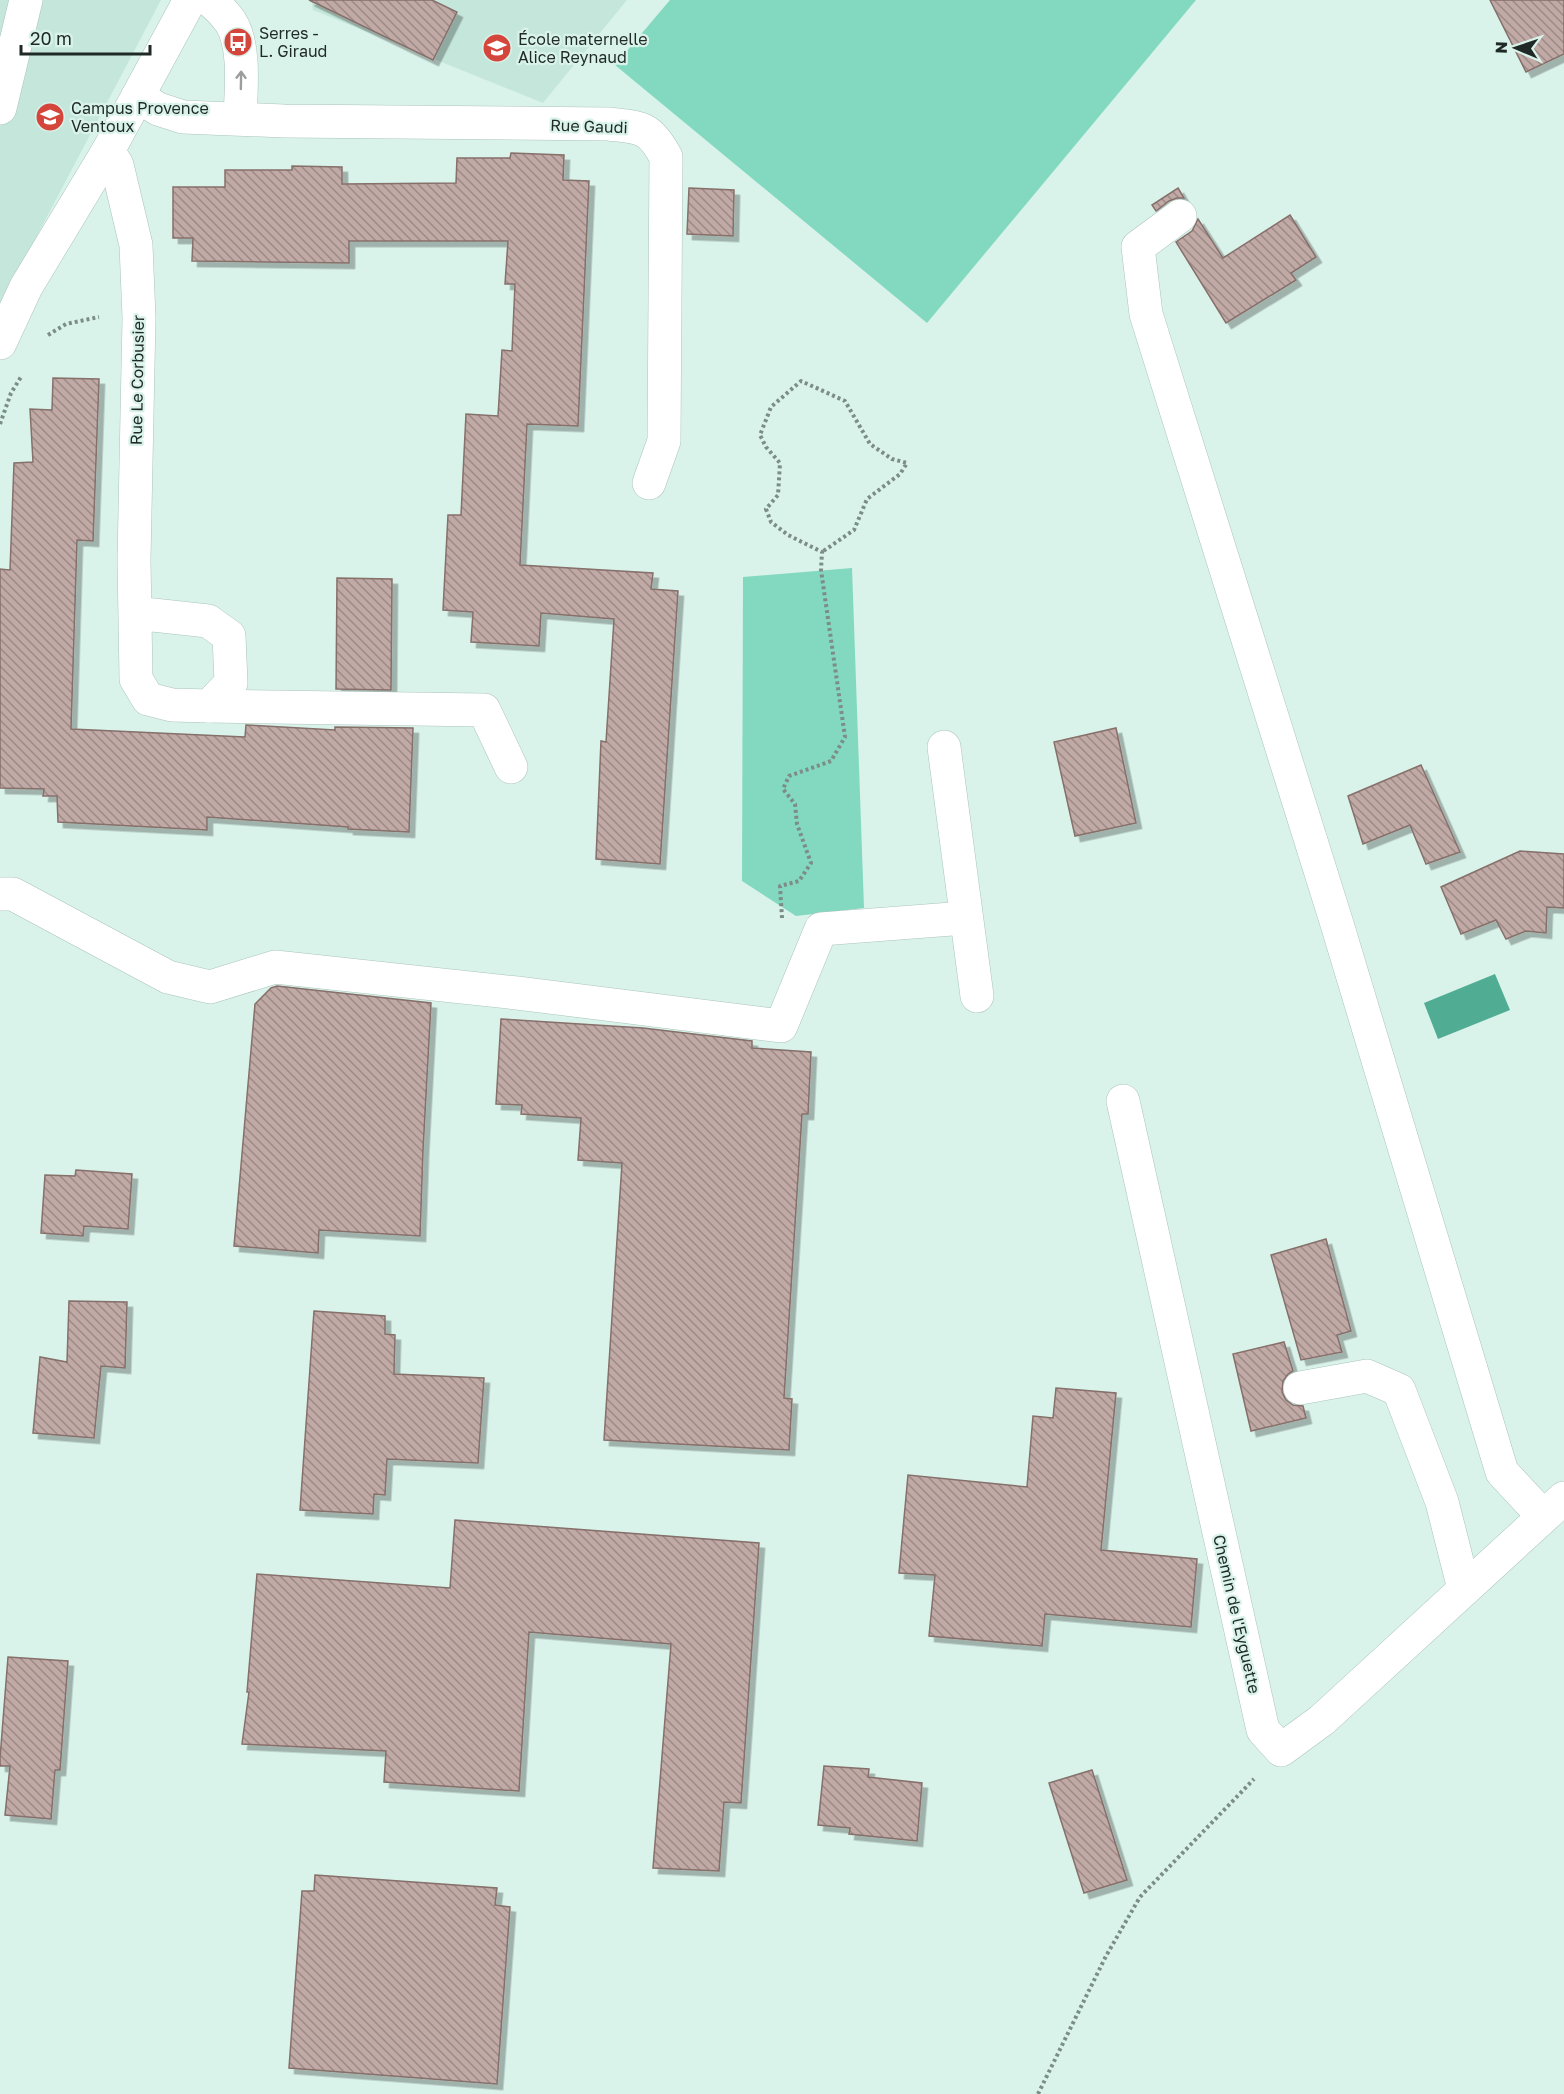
<svg xmlns="http://www.w3.org/2000/svg" width="1564" height="2094" font-family="'Golos Text',sans-serif">
  <style>
    .built { fill: #c5e7db }
    .park { fill: #83d8c0 }
    .water { fill: #51ac94 }
    .building { fill: url(#building-back-hatch); stroke: #866f6b; stroke-width: 1.5; filter: url(#shadow) }
    .lines { fill: none; stroke-linecap: round; stroke-linejoin: round }
    .minor-casing { stroke: #abc4bc; stroke-width: 34 }
    .path { stroke: #7c8d87; stroke-width: 4; stroke-dasharray: 3 3; stroke-linecap: butt }
    .minor { stroke: #fff; stroke-width: 33 }
    .oneway { stroke: #9a9f9d }
    .labels { text-anchor: middle; stroke-width: 4.5; stroke-linejoin: round; paint-order: stroke }
    .poi-label { font-size: 16px; fill: #1f2926; stroke: #d9f3ea; text-anchor: start }
    .street-label { font-size: 16px; fill: #1f2926; stroke: #d9f3ea }
  </style>
  <defs>
    <pattern id="building-back-hatch" width="6" height="6" patternUnits="userSpaceOnUse" patternTransform="scale(1.5)"><rect width="6" height="6" fill="#c1a9a5"/><path d="M-1 5l2 2M0 0l6 6M5-1l2 2" fill="none" stroke="#9c8a86"/></pattern>
    <filter id="shadow"><feDropShadow dx="5.5" dy="5.5" stdDeviation="0" flood-color="#0004"/></filter>
  </defs>
  <rect width="100%" height="100%" fill="#d9f3ea"/>
  <g class="built">
    <path d="M0,0H161L0,306Z"/>
    <path d="M311,0H627L543,103L313,10Z"/>
  </g>
  <g class="park">
    <path d="M670,0H1196L927,323L615,65Z"/>
    <path d="M852,568L864,908L796,916L742,881L743,577Z"/>
  </g>
  <path class="water" d="M1495,974L1510,1010L1438,1039L1424,1003Z"/>
  <g class="building">
    <path d="M309,0H432L457,12L433,60Z"/>
    <path d="M1490,0H1564V54L1526,72Z"/>
    <path d="M511,153L564,155L563,180L589,181L578,426L527,424L520,565L653,573L651,589L678,591L660,864L596,859L601,741L606,742L614,619L541,613L539,646L471,642L473,612L443,610L448,515H461L466,414L498,416L502,350L512,351L515,284H505L508,241H349V263L192,261L193,238H173V187H225V170H292V166L342,167V184L456,183L457,158H510Z"/>
    <path d="M689,188L734,190L733,236L687,234Z"/>
    <path d="M1178,188L1184,198H1177L1169,201L1156,211L1152,205Z"/>
    <path d="M1290,215L1316,257L1291,273L1296,280L1226,323L1176,242L1192,231L1198,219L1223,258Z"/>
    <path d="M53,378L99,379L93,541L77,540L71,729L245,737L246,725L335,730V727L413,728L409,832L348,829V827L207,817V830L58,822L57,796H43L44,789L0,788V569L10,570L14,463L33,462L30,409L52,410Z"/>
    <path d="M337,578L392,579L391,690L336,689Z"/>
    <path d="M1116,728L1136,823L1075,836L1054,742Z"/>
    <path d="M1421,765L1460,852L1426,864L1410,825L1363,844L1348,796Z"/>
    <path d="M1520,851L1564,854V908L1547,907L1546,933L1526,931L1506,939L1496,920L1461,934L1441,887Z"/>
    <path d="M277,986L431,1003L423,1150L420,1236L319,1230L318,1253L234,1246L255,1004L271,988Z"/>
    <path d="M501,1019L643,1028L752,1041V1048L811,1052L808,1114H802L784,1398L792,1399L789,1450L604,1440L622,1163L578,1160L581,1118L521,1114L522,1105L496,1104Z"/>
    <path d="M76,1170L132,1174L128,1229L84,1226L83,1236L41,1233L45,1175L75,1176Z"/>
    <path d="M1326,1239L1351,1331L1337,1335L1342,1352L1301,1360L1271,1255Z"/>
    <path d="M69,1301L127,1302L125,1368L101,1366L94,1438L33,1433L40,1357L67,1362Z"/>
    <path d="M314,1311L385,1316V1334L395,1335L394,1374L484,1378L478,1463L387,1459L385,1495L374,1494L373,1514L300,1510Z"/>
    <path d="M1284,1342L1293,1371L1288,1374L1283,1381L1282,1392L1286,1400L1293,1405L1303,1406L1306,1418L1251,1431L1233,1354Z"/>
    <path d="M1056,1388L1116,1393L1101,1550L1197,1559L1191,1627L1045,1614L1042,1646L929,1636L935,1575L899,1573L908,1475L1027,1487L1033,1416L1053,1418Z"/>
    <path d="M455,1520L759,1543L741,1803L724,1802L719,1871L653,1868L671,1644L529,1632L519,1791L384,1782L386,1751L242,1744L249,1692H247L257,1574L450,1588Z"/>
    <path d="M8,1657L68,1661L60,1770H55L51,1819L5,1815L10,1766H0V1758Z"/>
    <path d="M824,1766L869,1769L868,1777L922,1783L917,1841L849,1834L850,1828L818,1825Z"/>
    <path d="M1092,1770L1127,1880L1084,1893L1049,1783Z"/>
    <path d="M315,1875L497,1888L495,1905L510,1907L497,2084L289,2068L302,1891H314Z"/>
  </g>
  <g class="lines">
    <g class="minor-casing">
      <g id="minor">
        <path d="M210,0C217,6 224,13 230,21C246,45 241,90 240,118"/>
        <path d="M138,96L158,109L183,117L284,121L609,124C642,128 649,126 666,157L664,441L649,483"/>
        <path d="M0,108L26,0"/>
        <path d="M108,151L117,165L136,245L139,318L134,560L136,679L148,699L172,705L209,706L231,683L229,636L208,621L135,613"/>
        <path d="M1180,216L1138,247L1146,314L1337,924L1502,1472L1543,1516"/>
        <path d="M0,343L26,287L108,151L190,0"/>
        <path d="M209,706L484,710L511,767"/>
        <path d="M944,747L977,996"/>
        <path d="M0,894H13L168,977L210,987L275,967L517,993L781,1026L821,929L965,918"/>
        <path d="M1123,1101L1263,1730L1281,1750L1322,1720L1564,1498"/>
        <path d="M1300,1388L1367,1376L1399,1390L1442,1502L1464,1589"/>
      </g>
    </g>
    <g class="path">
      <path d="M48,335L66,324L99,317"/>
      <path d="M0,424L11,393L21,377"/>
      <path d="M782,918L780,886L799,881L811,863L797,824L795,804L783,789L789,776L831,761L845,737L821,570L822,552L788,535L771,522L766,509L778,495L780,463L766,447L760,435L771,407L801,381L845,401L870,444L892,459L907,463L900,474L867,499L854,530L822,552"/>
      <path d="M1038,2094L1106,1956L1140,1897L1254,1779"/>
    </g>
    <use href="#minor" class="minor"/>
  </g>
  <defs><path id="oneway-shaft" d="M-6 0H5M1.5-3L5.5 0L1.5 3" fill="none" stroke-width="1.6" stroke-linecap="round" stroke-linejoin="round" transform="scale(1.5)"/></defs>
  <use class="oneway" href="#oneway-shaft" transform="translate(241 80) rotate(-89)"/>
  <defs>
    <g id="bus-disc" transform="scale(1.5)"><circle r="9.5" fill="#d4463b" stroke="#d9f3ea"/><path d="M-5-6H5V4H4V6H2V4H-2V6H-4V4H-5ZM-3.5-4V0h7V-4ZM-3.5 1.2v1.5H-2V1.2ZM2 1.2v1.5H3.5V1.2Z" fill="#fff"/></g>
    <g id="school-disc" transform="scale(1.5)"><circle r="9.5" fill="#d4463b" stroke="#d9f3ea"/><path d="M0-5L7-2L0 1L-7-2ZM-4 1L0 2.5L4 1V4Q0 6-4 4Z" fill="#fff"/></g>
  </defs>
  <g fill-rule="evenodd">
    <use href="#bus-disc" x="238" y="42"/>
    <use href="#school-disc" x="497" y="48"/>
    <use href="#school-disc" x="50" y="117"/>
  </g>
  <g class="labels">
    <g class="poi-label">
      <text x="259" y="39">Serres -<tspan x="259" dy="18">L. Giraud</tspan></text>
      <text x="518" y="45">École maternelle<tspan x="518" dy="18">Alice Reynaud</tspan></text>
      <text x="71" y="114">Campus Provence<tspan x="71" dy="18">Ventoux</tspan></text>
    </g>
    <g class="street-label">
      <text transform="translate(589 126) rotate(2)" y="6">Rue Gaudi</text>
      <text transform="translate(137 380) rotate(-89)" y="6">Rue Le Corbusier</text>
      <text transform="translate(1237 1614) rotate(77)" y="6">Chemin de l'Eyguette</text>
    </g>
  </g>
  <g transform="translate(1516 48) rotate(272)" stroke="#d9f3ea" stroke-width="4.5" paint-order="stroke">
  <path d="M0-4.5L10 22L0 15L-10 22Z" fill="#1f2926"/>
  <text y="-9" font-size="16" font-weight="bold" text-anchor="middle" fill="#1f2926">N</text>
  </g>
  <path d="M21 45v9h129v-9" fill="none" stroke="#1f2926" stroke-width="3"/>
  <text x="30" y="45" font-size="18" fill="#1f2926" stroke="#d9f3ea" stroke-width="4.5" paint-order="stroke">20 m</text>
</svg>
